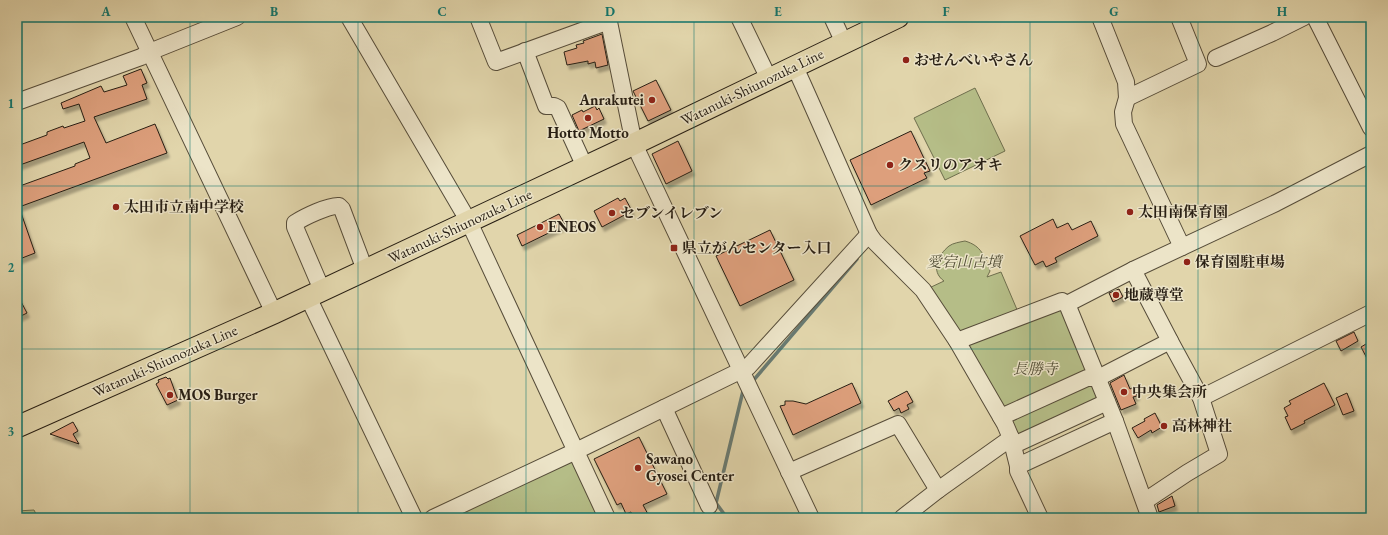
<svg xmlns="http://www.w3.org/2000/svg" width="1388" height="535" font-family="'EB Garamond','Noto Serif JP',serif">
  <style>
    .green { fill: #b5bd87; stroke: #6e6e4d }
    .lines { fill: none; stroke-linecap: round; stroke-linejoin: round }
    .stream { stroke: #697a71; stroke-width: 3.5 }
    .building { fill: #dd9f7c; stroke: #271e13; filter: url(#shadow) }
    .minor-casing { stroke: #564c39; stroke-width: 18 }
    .major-casing { stroke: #271e13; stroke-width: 23 }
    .minor { stroke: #ece4c8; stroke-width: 16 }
    .major { stroke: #e1d5ab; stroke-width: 21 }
    .grid { fill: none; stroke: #0f766e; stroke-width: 1; stroke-opacity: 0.55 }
    .poi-dot { fill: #8f2418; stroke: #ece4c8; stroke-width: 1.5 }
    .labels { text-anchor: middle; stroke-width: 3; stroke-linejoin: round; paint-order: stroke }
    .poi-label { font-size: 15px; font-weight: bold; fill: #271e13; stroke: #ece4c8; text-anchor: start }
    .street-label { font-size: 15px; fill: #271e13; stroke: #ece4c8 }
    .park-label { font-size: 15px; font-style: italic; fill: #524e36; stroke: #ece4c8 }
    .neatline { fill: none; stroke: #0f766e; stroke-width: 1.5 }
    .grid-label { font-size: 13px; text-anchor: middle; font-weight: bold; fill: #0f766e }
  </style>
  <defs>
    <filter id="shadow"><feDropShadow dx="2.5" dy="4.5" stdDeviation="1" flood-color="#0004"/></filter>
  </defs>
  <rect width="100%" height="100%" fill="#e1d5ab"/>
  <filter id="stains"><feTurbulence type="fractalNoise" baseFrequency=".005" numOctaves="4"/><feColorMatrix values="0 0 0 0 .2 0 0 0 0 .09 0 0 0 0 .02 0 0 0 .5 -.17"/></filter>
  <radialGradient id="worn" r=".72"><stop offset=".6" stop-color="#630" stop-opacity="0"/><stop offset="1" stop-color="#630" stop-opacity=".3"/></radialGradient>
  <g class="green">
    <path d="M975,88L1005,151L945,180L914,118Z"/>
    <path d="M965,241C982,246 984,256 990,271L987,277L1001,272L1021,319L1057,305L1066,309L1103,401L1015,439L927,289L944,281C930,271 938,255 949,246C953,243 960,242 965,241Z"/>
    <path d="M571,455L601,518H441Z"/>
    <path d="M34,510L38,518H17V511Z"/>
  </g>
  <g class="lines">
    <g class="stream">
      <path d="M752,382L857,259"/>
      <path d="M727,518L716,503L743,391L745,389"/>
    </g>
  </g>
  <g class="building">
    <path d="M602,34L608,65L596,68L595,62L588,64V61L567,65L564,52L577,48L576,45L584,43L583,41Z"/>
    <path d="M141,69L147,83L142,85L147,99L94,117L106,143L155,124L167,153L19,207L35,253L17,260V187L75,166V164L90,158L84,142L17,166V146L47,135V132L63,126L64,128L85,121L79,104L63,109L61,103L101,86L104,92L127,85L123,76Z"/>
    <path d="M656,80L671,110L648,121L633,91Z"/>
    <path d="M595,106L597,110L599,108L604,119L579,131L572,115L582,110L583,112Z"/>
    <path d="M911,131L930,171L924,173L927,178L871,205L850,160Z"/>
    <path d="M678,141L692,171L666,184L652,154Z"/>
    <path d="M618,198L620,201L625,198L632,211L602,227L594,211Z"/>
    <path d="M559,214L565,225L522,246L517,235Z"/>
    <path d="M1053,219L1057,228L1068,223L1072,230L1091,221L1098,236L1055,258L1057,262L1046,267L1043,261L1035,265L1020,236Z"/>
    <path d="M770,230L794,280L740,306L716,256Z"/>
    <path d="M1119,289L1123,297L1113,302L1109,293Z"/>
    <path d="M17,294L27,313L17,318Z"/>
    <path d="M1354,332L1358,341L1341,351L1336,341Z"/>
    <path d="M1371,341V366L1361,347Z"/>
    <path d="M1124,375L1130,389L1134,387L1137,396L1133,397L1136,404L1121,410L1110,383Z"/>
    <path d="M166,377L168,379L170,378L178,400L167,405L156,384L159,382L158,380Z"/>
    <path d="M852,383L861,403L793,435L780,406L785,405V401H793L806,404Z"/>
    <path d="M1324,383L1335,405L1304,421L1305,423L1291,430L1285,417L1288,416L1284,408L1291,404L1289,401Z"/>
    <path d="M907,391L913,402L907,405L909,409L901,413L899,408L894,411L888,401Z"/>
    <path d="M1347,393L1354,411L1343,415L1336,398Z"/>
    <path d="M1155,413L1162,427L1152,433L1151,430L1138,438L1132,428L1145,421L1144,419Z"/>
    <path d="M73,422L78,431L73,434L79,444L50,434Z"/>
    <path d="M639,437L667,494L643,505L650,518H634L631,512L626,514L621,503L617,505L594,459Z"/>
    <path d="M1172,496L1175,506L1159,512L1157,505Z"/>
  </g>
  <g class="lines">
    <g class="minor-casing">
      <g id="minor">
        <path d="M133,17L274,313"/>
        <path d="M349,17L469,222L607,518"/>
        <path d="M478,17L496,62L609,21"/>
        <path d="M608,17L634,144L811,518"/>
        <path d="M739,17L769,79"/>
        <path d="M832,17L844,43"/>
        <path d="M1100,17L1126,82L1127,98L1123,112L1124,124L1182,247"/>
        <path d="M1315,17L1371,128"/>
        <path d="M525,51L546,106H554L558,108L585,167"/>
        <path d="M1216,58L1272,33L1304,17"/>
        <path d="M795,67C820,122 844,178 869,234L874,241L923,290L957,341L1005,424L1011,438L1018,466L1115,421"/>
        <path d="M1127,98L1198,64L1179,17"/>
        <path d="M17,102L141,57L157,49L237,17"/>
        <path d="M1133,270L1170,341"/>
        <path d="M322,290L295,227V223C304,217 329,205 339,206L342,209L365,270"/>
        <path d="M308,297L414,518"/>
        <path d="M1067,304L1133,270L1276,203L1371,154"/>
        <path d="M957,341L1062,301L1067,304L1115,421L1150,518"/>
        <path d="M664,408L709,506"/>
        <path d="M1001,417L1087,378H1098L1170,341L1201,398L1371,313"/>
        <path d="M1013,446L1016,444L1107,402"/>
        <path d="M1018,466V471L1040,518"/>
        <path d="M789,472L898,424L938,490"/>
        <path d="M1145,501L1187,473L1219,454L1201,398"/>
        <path d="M433,518L576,451L748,367L869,234"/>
        <path d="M902,518L938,490L1011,438"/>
      </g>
    </g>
    <g class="major-casing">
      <path id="major" d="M17,427L274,313L634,144L898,17"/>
    </g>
    <use href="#minor" class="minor"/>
    <use href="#major" class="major"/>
  </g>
  <path class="grid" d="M190,17V518M358,17V518M526,17V518M694,17V518M862,17V518M1030,17V518M1198,17V518M17,186H1371M17,349H1371"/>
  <g class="poi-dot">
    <circle cx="906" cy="60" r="4"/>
    <circle cx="652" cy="100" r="4"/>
    <circle cx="588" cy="118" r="4"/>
    <circle cx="890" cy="165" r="4"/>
    <circle cx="116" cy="207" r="4"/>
    <circle cx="1130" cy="212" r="4"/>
    <circle cx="612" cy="213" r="4"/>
    <circle cx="540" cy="227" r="4"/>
    <rect x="670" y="244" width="8" height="8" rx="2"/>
    <circle cx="1187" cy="262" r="4"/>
    <circle cx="1116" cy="295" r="4"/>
    <circle cx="1124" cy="392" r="4"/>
    <circle cx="170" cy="395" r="4"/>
    <circle cx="1164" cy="426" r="4"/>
    <circle cx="638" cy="468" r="4"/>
  </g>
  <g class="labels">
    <g class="poi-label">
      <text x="914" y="65">おせんべいやさん</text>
      <text x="644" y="105" text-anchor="end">Anrakutei</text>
      <text x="588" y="138" text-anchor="middle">Hotto Motto</text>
      <text x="898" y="170">クスリのアオキ</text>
      <text x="124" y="212">太田市立南中学校</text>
      <text x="1138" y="217">太田南保育園</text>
      <text x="620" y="218">セブンイレブン</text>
      <text x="548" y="232">ENEOS</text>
      <text x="682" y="253">県立がんセンター入口</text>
      <text x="1195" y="267">保育園駐車場</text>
      <text x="1124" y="300">地蔵尊堂</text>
      <text x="1132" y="397">中央集会所</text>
      <text x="178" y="400">MOS Burger</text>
      <text x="1172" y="431">高林神社</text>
      <text x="646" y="464">Sawano<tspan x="646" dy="17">Gyosei Center</tspan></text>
    </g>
    <g class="street-label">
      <text transform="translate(752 87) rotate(-26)" y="5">Watanuki-Shiunozuka Line</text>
      <text transform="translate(460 226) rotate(-25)" y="5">Watanuki-Shiunozuka Line</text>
      <text transform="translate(165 361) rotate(-24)" y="5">Watanuki-Shiunozuka Line</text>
    </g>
    <g class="park-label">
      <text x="964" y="267">愛宕山古墳</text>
      <text x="1035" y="374">長勝寺</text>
    </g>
  </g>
  <rect width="1388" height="535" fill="none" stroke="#e1d5ab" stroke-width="44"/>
  <rect x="22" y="22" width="1344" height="491" class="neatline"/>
  <g class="grid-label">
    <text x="106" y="16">A</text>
    <text x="274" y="16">B</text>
    <text x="442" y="16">C</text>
    <text x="610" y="16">D</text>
    <text x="778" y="16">E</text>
    <text x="946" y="16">F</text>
    <text x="1114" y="16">G</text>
    <text x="1282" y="16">H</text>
    <text x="11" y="108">1</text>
    <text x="11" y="272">2</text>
    <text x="11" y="436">3</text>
  </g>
  <rect width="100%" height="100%" filter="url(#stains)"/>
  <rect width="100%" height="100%" fill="url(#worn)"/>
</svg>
